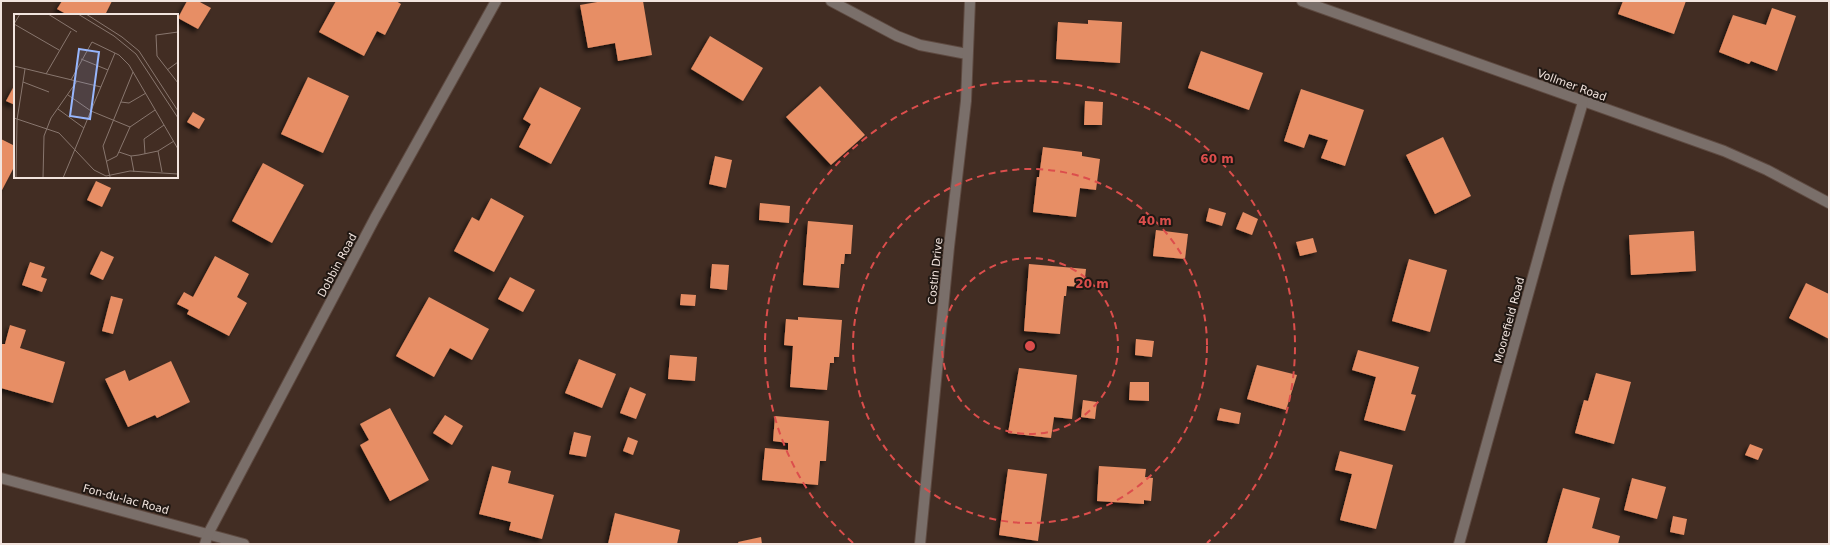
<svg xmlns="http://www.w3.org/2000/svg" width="1830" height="545" font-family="'DejaVu Sans',sans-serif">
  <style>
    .building { fill: #e78e65; filter: url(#shadow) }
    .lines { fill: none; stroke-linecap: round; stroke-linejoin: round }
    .minor-casing { stroke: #5e4a41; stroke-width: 12 }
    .minor { stroke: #7a6f6a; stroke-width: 10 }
    .ring { fill: none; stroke: #dc4e4c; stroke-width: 2; stroke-dasharray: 7 5 }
    .labels { text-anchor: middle; stroke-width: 4; stroke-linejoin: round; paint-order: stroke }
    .street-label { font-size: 11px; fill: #f2e4de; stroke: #211813 }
    .inset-road { fill: none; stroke: #88766e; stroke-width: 1 }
    .view { fill: #97b6fd; fill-opacity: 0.15; stroke: #97b6fd; stroke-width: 2 }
    .inset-edge { fill: none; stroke: #f2e4de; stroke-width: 2 }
    .centre { fill: #dc4e4c; stroke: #211813; stroke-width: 2 }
    .ring-label { font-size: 12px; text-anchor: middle; font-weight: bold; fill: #dc4e4c; stroke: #211813; stroke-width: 4; stroke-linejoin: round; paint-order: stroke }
  </style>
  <defs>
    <filter id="shadow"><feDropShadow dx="-3.5" dy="3.5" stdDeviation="2" flood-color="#0009"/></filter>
  </defs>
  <rect width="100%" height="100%" fill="#422d23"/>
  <g class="building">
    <path d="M62,1H112L105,15H68L57,9Z"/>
    <path d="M187,1H198L211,8L198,29L178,18Z"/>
    <path d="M336,1H396L401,4L385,35L377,31L364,56L319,32Z"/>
    <path d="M603,1H643L652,55L618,61L615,43L588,48L580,5Z"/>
    <path d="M1623,1H1686L1674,34L1618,14Z"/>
    <path d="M1772,8L1796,16L1777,71L1751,61L1749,64L1719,52L1733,15L1766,25Z"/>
    <path d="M1088,20L1122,22L1120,63L1056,59L1058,22L1088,24Z"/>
    <path d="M710,36L763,68L743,101L691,69Z"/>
    <path d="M1201,51L1263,73L1249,110L1188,88Z"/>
    <path d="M308,77L349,96L323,153L281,134Z"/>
    <path d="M15,84V105L6,101Z"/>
    <path d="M820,86L865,135L831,165L786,117Z"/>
    <path d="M540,87L581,108L551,164L519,147L531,124L523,119Z"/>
    <path d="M1301,89L1364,110L1345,166L1321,158L1328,140L1309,134L1304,148L1284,141Z"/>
    <path d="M1085,101L1103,102L1102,125H1084Z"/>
    <path d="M193,112L205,119L199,129L187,122Z"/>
    <path d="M1443,137L1471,196L1435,214L1406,155Z"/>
    <path d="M1,139L15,146V170L13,169L1,192Z"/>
    <path d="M1043,147L1082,152V156L1100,159L1096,190L1080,188L1076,217L1033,212L1037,177H1039Z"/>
    <path d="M715,156L732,160L726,188L709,184Z"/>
    <path d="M263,163L304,185L272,243L232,221Z"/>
    <path d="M96,181L111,188L102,207L87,200Z"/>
    <path d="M491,198L524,216L494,272L454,251L472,217L479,221Z"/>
    <path d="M760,203L790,206L789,223L759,220Z"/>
    <path d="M1209,208L1226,213L1222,226L1206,221Z"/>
    <path d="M1243,212L1258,219L1252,235L1236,229Z"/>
    <path d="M808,221L853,225L851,254H845L844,264H841L839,288L803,285Z"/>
    <path d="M1156,230L1188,234L1185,259L1153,256Z"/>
    <path d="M1694,231L1696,271L1631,275L1629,235Z"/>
    <path d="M1313,238L1317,252L1300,256L1296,242Z"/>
    <path d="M101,251L114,257L103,280L90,274Z"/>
    <path d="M215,256L249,274L237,297L247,303L229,336L187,314L189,310L177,304L184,292L193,297Z"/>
    <path d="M1409,259L1447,270L1430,332L1392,321Z"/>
    <path d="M30,262L45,267L41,277L47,279L42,292L22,285Z"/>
    <path d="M712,264L729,265L727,290L710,288Z"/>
    <path d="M1029,264L1086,269L1084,287L1067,286L1066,296H1064L1060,334L1024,331Z"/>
    <path d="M510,277L535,290L523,312L498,299Z"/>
    <path d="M1806,283L1829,294V339L1789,318Z"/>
    <path d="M681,294L696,295L695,306L680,305Z"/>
    <path d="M111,296L123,299L113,334L102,331Z"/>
    <path d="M429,297L489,329L472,360L450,348L434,377L396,356Z"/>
    <path d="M798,317L842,320L839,357H834V363H830L827,390L790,387L793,346L784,345L786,319L798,320Z"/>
    <path d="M10,325L26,330L20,348L65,362L53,403L1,388V344H5Z"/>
    <path d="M1136,339L1154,341L1152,357L1135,355Z"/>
    <path d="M1358,350L1419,367L1411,394L1416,395L1405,431L1364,420L1376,377L1352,370Z"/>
    <path d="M670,355L697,357L695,381L668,379Z"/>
    <path d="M579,359L616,374L602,408L565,393Z"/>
    <path d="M171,361L190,402L157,418L155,415L128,427L105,379L125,370L129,381Z"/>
    <path d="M1257,365L1297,375L1286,410L1247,399Z"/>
    <path d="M1019,368L1077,375L1072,419L1054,417L1051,438L1008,433Z"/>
    <path d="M1596,373L1631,382L1614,444L1575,433L1584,400L1588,401Z"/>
    <path d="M1130,382H1149V401L1129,400Z"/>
    <path d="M630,387L646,394L636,419L620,413Z"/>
    <path d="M1083,400L1097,402L1095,419L1081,417Z"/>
    <path d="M390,408L429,480L390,501L360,445L369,440L360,424Z"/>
    <path d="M1220,408L1241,413L1239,424L1217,420Z"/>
    <path d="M445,415L463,426L452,445L433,433Z"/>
    <path d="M775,416L829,421L826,461H820L818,485L762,480L765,448L788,450V443L773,441Z"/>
    <path d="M574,432L591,436L586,457L569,454Z"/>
    <path d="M628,437L638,441L633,455L623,451Z"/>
    <path d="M1750,444L1763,449L1758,460L1745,455Z"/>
    <path d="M1340,451L1393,465L1376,529L1340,520L1352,474L1335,470Z"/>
    <path d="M492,466L511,471L508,483L554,495L542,539L509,530L511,522L479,514Z"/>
    <path d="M1099,466L1146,469L1145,477L1153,478L1151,501L1144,500V504L1097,501Z"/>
    <path d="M1008,469L1047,474L1038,541L999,535Z"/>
    <path d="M1632,478L1666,487L1657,519L1624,510Z"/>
    <path d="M1563,488L1600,498L1592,528L1620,536L1618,544H1547Z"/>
    <path d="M615,513L680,530L677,544H608Z"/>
    <path d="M1673,516L1687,519L1684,535L1670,532Z"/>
    <path d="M761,537L762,544H739L738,542Z"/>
  </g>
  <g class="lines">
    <g class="minor-casing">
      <g id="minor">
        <path d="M831,1L897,36L920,45L967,54"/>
        <path d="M1302,1L1724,151L1767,170L1829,203"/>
        <path d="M1,478L244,544"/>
        <path d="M205,544L208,534L375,218L496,1"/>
        <path d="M920,544L949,247L966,101L970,1"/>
        <path d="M1459,544L1558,186L1583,102"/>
      </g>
    </g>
    <use href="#minor" class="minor"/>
  </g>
  <g class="ring">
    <circle cx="1030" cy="346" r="88"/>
    <circle cx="1030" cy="346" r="177"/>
    <path d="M853 543A265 265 0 1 1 1207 543"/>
  </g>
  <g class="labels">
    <g class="street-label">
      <text transform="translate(1572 85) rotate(20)" y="4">Vollmer Road</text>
      <text transform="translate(337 265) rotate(-62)" y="4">Dobbin Road</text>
      <text transform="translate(935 271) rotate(-84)" y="4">Costin Drive</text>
      <text transform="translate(1509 320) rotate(-75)" y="4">Moorefield Road</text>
      <text transform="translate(126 499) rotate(15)" y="4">Fon-du-lac Road</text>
    </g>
  </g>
  <g transform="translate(14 14)">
    <rect width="164" height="164" fill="#422d23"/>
    <path class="inset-road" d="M6,0L0,10L45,36M34,0L63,18M64,0L100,22L122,40L164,104M72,0L108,23L125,37L164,97M164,18L142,21L143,42L164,69M67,45L94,56M0,52L87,73M153,56L164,48M32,60L57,17M57,66L78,28L105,41L115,51L164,135M9,68L35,78M54,81L77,97L116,113M107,88L115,89L132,79M44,95L70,114M0,104L45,119L80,156L92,162L116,157L164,160M144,137L148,158M105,138L117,142L125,141L144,137L160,127M131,140L130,125L150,111M117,142L120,158M93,147L103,142L116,113L141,96M96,163L89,132L119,58M2,164L3,106L11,55M29,164L30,122L37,104L63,67M49,164L101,39"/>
    <path class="view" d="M65,35L85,38L76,105L56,102Z"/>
    <rect width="164" height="164" class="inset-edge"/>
  </g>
  <circle cx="1030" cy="346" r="6" class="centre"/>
  <g class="ring-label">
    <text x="1217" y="163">60 m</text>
    <text x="1155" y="225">40 m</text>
    <text x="1092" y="288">20 m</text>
  </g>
  <rect width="1830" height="545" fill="none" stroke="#f2e4de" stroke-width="4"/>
</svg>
